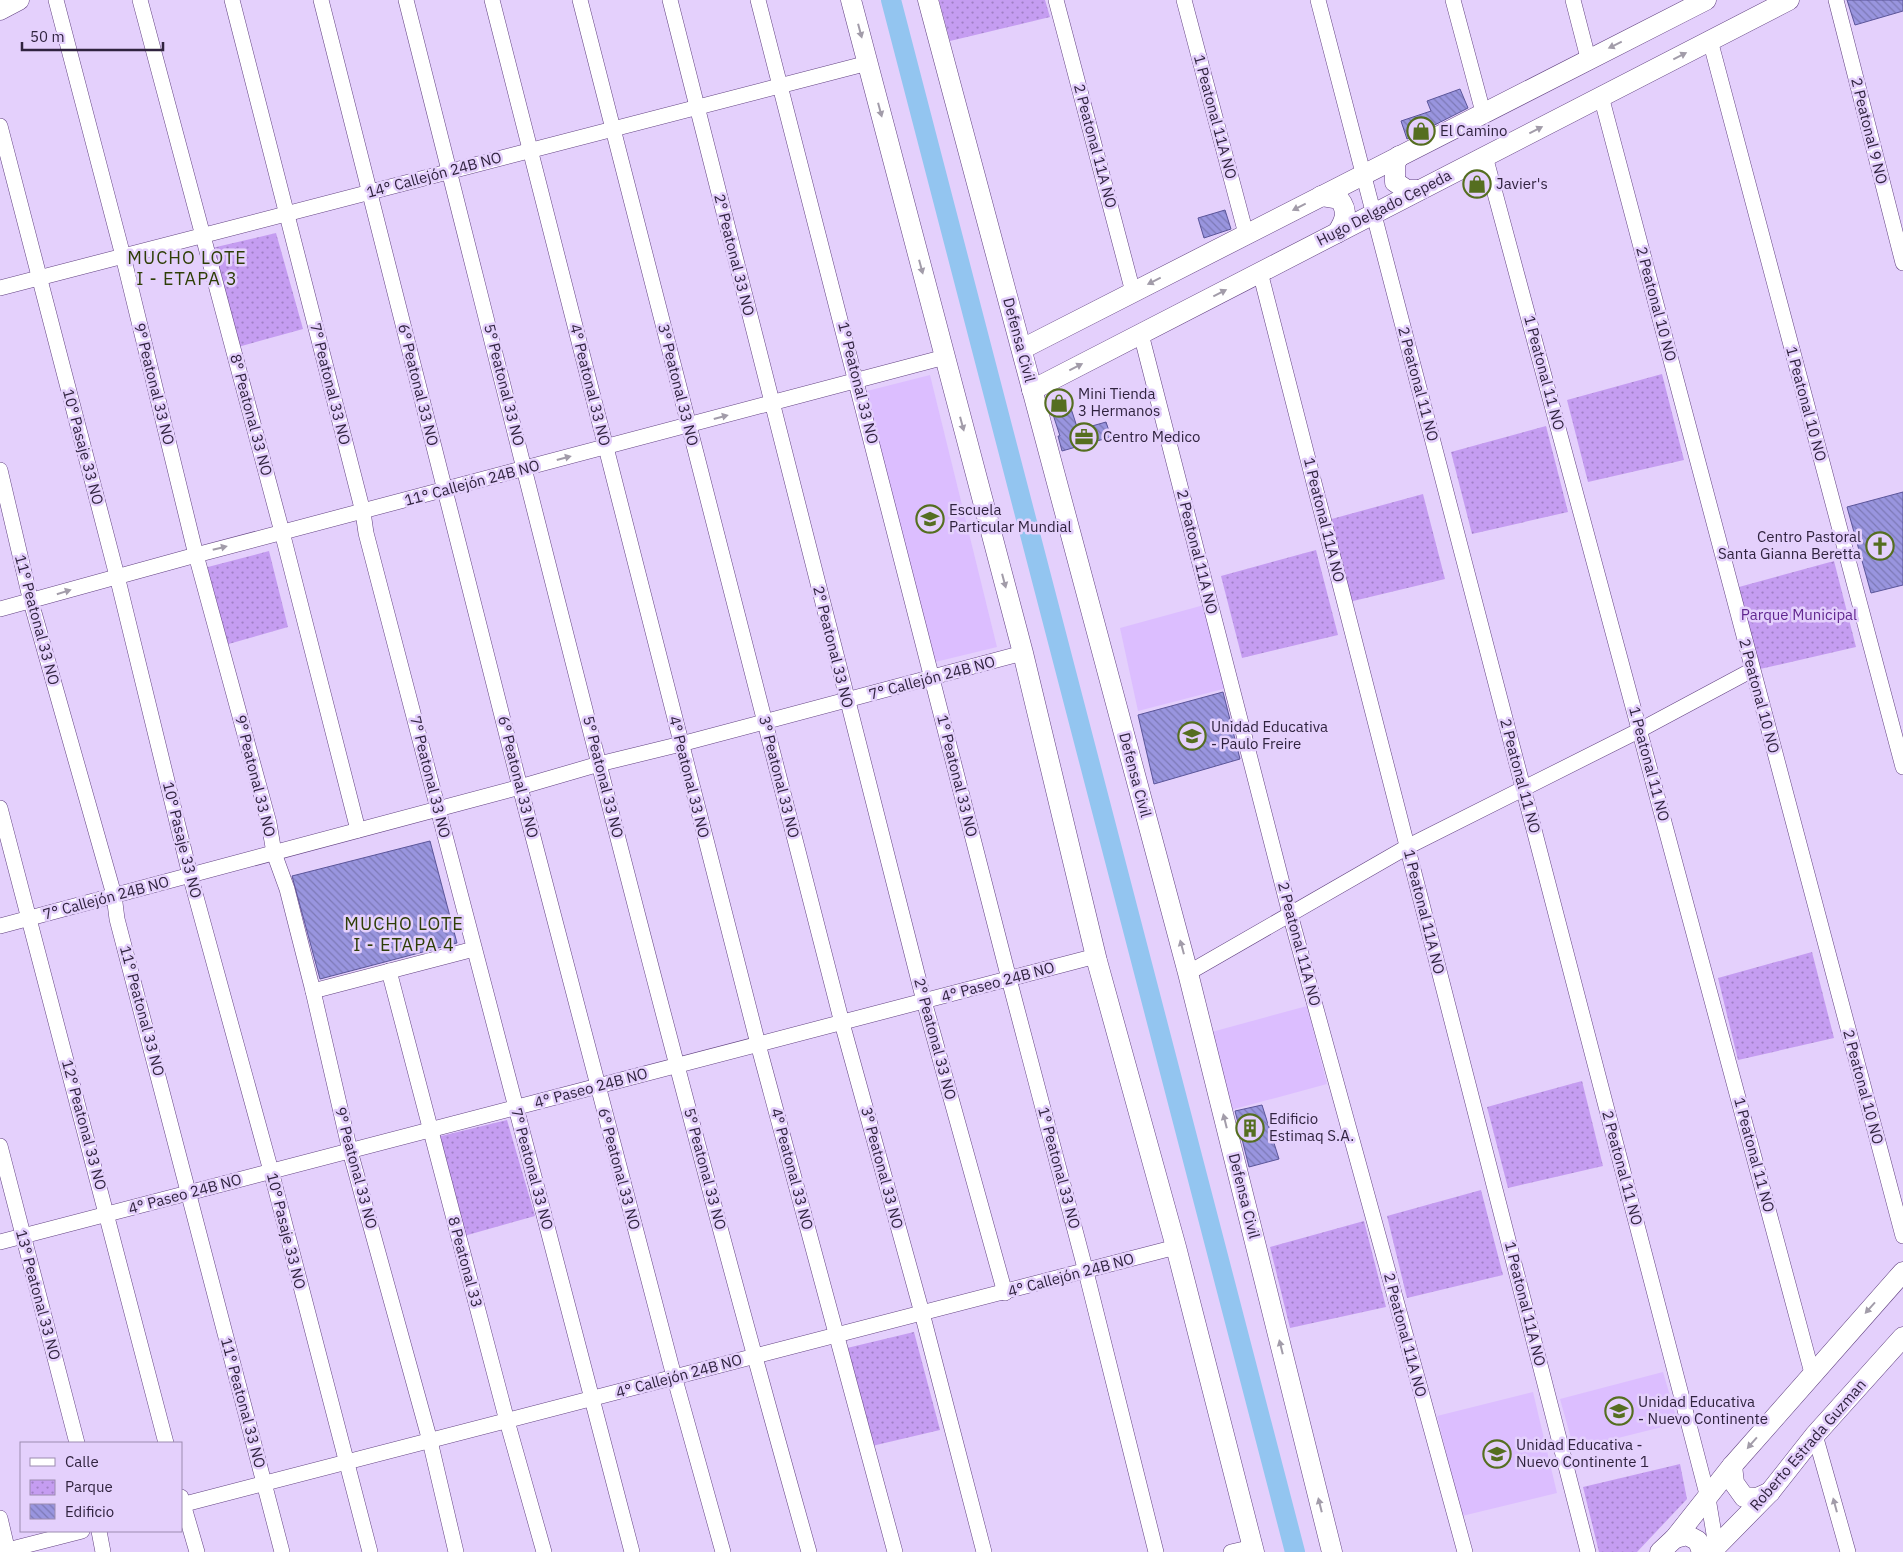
<svg xmlns="http://www.w3.org/2000/svg" width="1903" height="1552" font-family="'IBM Plex Sans',sans-serif">
  <style>
    .built { fill: #dcbeff }
    .park { fill: url(#park-dots) }
    .lines { fill: none; stroke-linecap: round; stroke-linejoin: round }
    .canal { stroke: #93c5f0; stroke-width: 20 }
    .building { fill: url(#building-back-hatch); stroke: #5b5599 }
    .street-casing { stroke: #614180; stroke-width: 16 }
    .secondary-casing { stroke: #614180; stroke-width: 21 }
    .street { stroke: #fff; stroke-width: 15 }
    .secondary { stroke: #fff; stroke-width: 20 }
    .oneway { fill: #a29ca9 }
    .labels { text-anchor: middle; stroke-width: 5; stroke-linejoin: round; paint-order: stroke }
    .street-label { font-size: 15px; fill: #30233f; stroke: #e4d0fc }
    .poi-label { font-size: 15px; fill: #30233f; stroke: #e4d0fc; text-anchor: start }
    .park-label { font-size: 15px; fill: #61268f; stroke: #e4d0fc }
    .quarter-label { font-size: 18px; letter-spacing: 1px; fill: #2e3e06; stroke: #e4d0fc }
  </style>
  <defs>
    <pattern id="park-dots" width="8" height="8" patternUnits="userSpaceOnUse" patternTransform="scale(1.25)"><rect width="8" height="8" fill="#c59df1"/><path d="M2 2h.1M6 6h.1" fill="none" stroke="#a080c5" stroke-width="1.8" stroke-linecap="round"/></pattern>
    <pattern id="building-back-hatch" width="6" height="6" patternUnits="userSpaceOnUse" patternTransform="scale(1.25)"><rect width="6" height="6" fill="#9995df"/><path d="M-1 5l2 2M0 0l6 6M5-1l2 2" fill="none" stroke="#7d79b6"/></pattern>
  </defs>
  <rect width="100%" height="100%" fill="#e4d0fc"/>
  <g class="built">
    <path d="M930,375L997,647L931,663L863,392Z"/>
    <path d="M1204,605L1227,688L1138,711L1120,628Z"/>
    <path d="M1307,1006L1327,1084L1227,1111L1208,1033Z"/>
    <path d="M1663,1372L1678,1423L1574,1449L1560,1399Z"/>
    <path d="M1533,1392L1557,1493L1462,1516L1437,1416Z"/>
  </g>
  <g class="park">
    <path d="M939,0H1045L1050,17L950,41Z"/>
    <path d="M276,233L303,329L238,347L212,248Z"/>
    <path d="M1662,374L1684,460L1588,482L1567,400Z"/>
    <path d="M1546,426L1568,512L1472,534L1451,452Z"/>
    <path d="M1423,494L1445,579L1349,602L1328,520Z"/>
    <path d="M1316,550L1338,635L1242,658L1221,576Z"/>
    <path d="M269,551L288,627L225,645L204,568Z"/>
    <path d="M1834,561L1856,647L1760,669L1739,587Z"/>
    <path d="M1812,952L1834,1038L1738,1060L1718,978Z"/>
    <path d="M1582,1081L1603,1166L1508,1188L1487,1107Z"/>
    <path d="M507,1120L535,1216L464,1236L437,1137Z"/>
    <path d="M1481,1190L1503,1275L1407,1298L1387,1216Z"/>
    <path d="M1364,1221L1386,1307L1290,1328L1270,1247Z"/>
    <path d="M914,1332L940,1430L872,1446L847,1348Z"/>
    <path d="M1680,1464L1687,1499L1637,1552H1599L1583,1487Z"/>
  </g>
  <g class="lines">
    <path class="canal" d="M891,0L1295,1552"/>
  </g>
  <g class="building">
    <path d="M1847,0H1903V11L1855,25Z"/>
    <path d="M1460,89L1468,108L1407,139L1401,121L1431,111L1427,101Z"/>
    <path d="M1225,210L1231,229L1204,238L1198,218Z"/>
    <path d="M1066,393L1078,430L1106,422L1111,437L1062,451L1058,436H1060L1048,399Z"/>
    <path d="M1903,492V585L1871,593L1847,507Z"/>
    <path d="M1223,692L1240,759L1154,784L1138,715Z"/>
    <path d="M430,841L457,943L320,979L292,876Z"/>
    <path d="M1262,1105L1279,1159L1249,1167L1235,1111Z"/>
  </g>
  <g class="lines">
    <g class="street-casing">
      <g id="street">
        <path d="M56,0L123,256L196,555L269,823L274,853L287,889L313,991L350,1151L430,1441L456,1552"/>
        <path d="M140,0L282,532L358,830"/>
        <path d="M232,0L363,512L366,533L632,1552"/>
        <path d="M321,0L520,787L671,1365L723,1552"/>
        <path d="M406,0C537,518 664,1037 809,1552"/>
        <path d="M492,0L758,1044L895,1552"/>
        <path d="M580,0L842,1023L922,1313L984,1552"/>
        <path d="M670,0L924,1001L1005,1293"/>
        <path d="M758,0L1009,979L1086,1272L1156,1552"/>
        <path d="M1056,0L1133,292"/>
        <path d="M1184,0L1246,234"/>
        <path d="M1318,0L1708,1498L1717,1552"/>
        <path d="M1453,0L1483,112"/>
        <path d="M1573,0L1588,58"/>
        <path d="M1836,0L1903,263"/>
        <path d="M1710,40L1903,767"/>
        <path d="M1601,96L1903,1236"/>
        <path d="M0,126L117,576L190,875L271,1171L370,1552"/>
        <path d="M1485,156L1812,1373"/>
        <path d="M1260,272L1588,1552"/>
        <path d="M0,288L868,63"/>
        <path d="M1141,334L1290,914L1465,1552"/>
        <path d="M0,470L31,602L114,895L117,919L282,1552"/>
        <path d="M0,609L196,555L945,357"/>
        <path d="M0,808L166,1443"/>
        <path d="M0,926L520,787L599,764L681,744L1023,653"/>
        <path d="M389,971L507,1421L544,1552"/>
        <path d="M1188,973L1407,847L1640,730L1752,670"/>
        <path d="M313,991L474,949"/>
        <path d="M0,1146L77,1443"/>
        <path d="M0,1242L1096,956"/>
        <path d="M1815,1435L1848,1552"/>
        <path d="M181,1497L197,1552"/>
        <path d="M181,1505L1176,1247"/>
        <path d="M0,1518L8,1552"/>
        <path d="M99,1531L103,1552"/>
        <path d="M0,1552L82,1531"/>
        <path d="M1231,1552L1253,1547"/>
      </g>
    </g>
    <g class="secondary-casing">
      <g id="secondary">
        <path d="M851,0L1023,653L1097,961L1176,1247L1254,1552"/>
        <path d="M928,0L1188,973L1332,1552"/>
        <path d="M0,10L19,0"/>
        <path d="M1399,156L1395,164V182L1407,190H1419"/>
        <path d="M1321,196L1339,199C1349,211 1345,221 1337,233"/>
        <path d="M1022,349L1706,0"/>
        <path d="M1032,390L1789,0"/>
        <path d="M1732,1466L1734,1483L1744,1497L1757,1498L1770,1492"/>
        <path d="M1675,1538L1687,1535L1698,1541L1702,1552"/>
        <path d="M1660,1552L1675,1538L1732,1466L1903,1272"/>
        <path d="M1711,1552L1770,1492L1815,1435L1903,1337"/>
      </g>
    </g>
    <use href="#street" class="street"/>
    <use href="#secondary" class="secondary"/>
  </g>
  <defs><path id="oneway-solid" d="M-6-.8H1V-3.2L6.5 0L1 3.2V.8H-6Z" transform="scale(1.25)"/></defs>
  <g class="oneway">
    <use href="#oneway-solid" transform="translate(860 31) rotate(75)"/>
    <use href="#oneway-solid" transform="translate(1615 45) rotate(154)"/>
    <use href="#oneway-solid" transform="translate(1680 56) rotate(-27)"/>
    <use href="#oneway-solid" transform="translate(880 110) rotate(75)"/>
    <use href="#oneway-solid" transform="translate(1536 130) rotate(-27)"/>
    <use href="#oneway-solid" transform="translate(1299 207) rotate(153)"/>
    <use href="#oneway-solid" transform="translate(921 267) rotate(75)"/>
    <use href="#oneway-solid" transform="translate(1154 281) rotate(153)"/>
    <use href="#oneway-solid" transform="translate(1220 293) rotate(-27)"/>
    <use href="#oneway-solid" transform="translate(1076 367) rotate(-27)"/>
    <use href="#oneway-solid" transform="translate(721 417) rotate(-15)"/>
    <use href="#oneway-solid" transform="translate(962 424) rotate(75)"/>
    <use href="#oneway-solid" transform="translate(564 458) rotate(-15)"/>
    <use href="#oneway-solid" transform="translate(220 548) rotate(-14)"/>
    <use href="#oneway-solid" transform="translate(1004 581) rotate(75)"/>
    <use href="#oneway-solid" transform="translate(64 592) rotate(-17)"/>
    <use href="#oneway-solid" transform="translate(1182 947) rotate(-105)"/>
    <use href="#oneway-solid" transform="translate(1225 1121) rotate(-104)"/>
    <use href="#oneway-solid" transform="translate(1870 1308) rotate(132)"/>
    <use href="#oneway-solid" transform="translate(1281 1347) rotate(-104)"/>
    <use href="#oneway-solid" transform="translate(1752 1443) rotate(131)"/>
    <use href="#oneway-solid" transform="translate(1320 1505) rotate(-104)"/>
    <use href="#oneway-solid" transform="translate(1835 1505) rotate(-105)"/>
  </g>
  <defs>
    <g id="shop-ring" transform="scale(1.4375)"><circle r="9.5" fill="#e4d0fc" stroke="#556e20" stroke-width="1.5"/><path d="M-5-2.5h2.3a2.7 3.5 0 0 1 5.4 0H5L5.5 6h-11ZM-1.5-2.5h3a1.5 2.3 0 0 0-3 0Z" fill="#556e20"/></g>
    <g id="office-ring" transform="scale(1.4375)"><circle r="9.5" fill="#e4d0fc" stroke="#556e20" stroke-width="1.5"/><path d="M-6-3h4V-5.5h4V-3h4V5H-6ZM-1-4.5V-3h2v-1.5ZM-6 0V1H6V0Z" fill="#556e20"/></g>
    <g id="school-ring" transform="scale(1.4375)"><circle r="9.5" fill="#e4d0fc" stroke="#556e20" stroke-width="1.5"/><path d="M0-5L7-2L0 1L-7-2ZM-4 1L0 2.5L4 1V4Q0 6-4 4Z" fill="#556e20"/></g>
    <g id="church-ring" transform="scale(1.4375)"><circle r="9.5" fill="#e4d0fc" stroke="#556e20" stroke-width="1.5"/><path d="M-1.2-6h2.4v3.5h3.3v2.4h-3.3V6h-2.4V-.1h-3.3v-2.4h3.3Z" fill="#556e20"/></g>
    <g id="building-ring" transform="scale(1.4375)"><circle r="9.5" fill="#e4d0fc" stroke="#556e20" stroke-width="1.5"/><path d="M-4-6H4V6H1V3H-1V6H-4ZM-2.5-4.3h1.7v1.8h-1.7ZM.8-4.3h1.7v1.8H.8ZM-2.5-1h1.7V.8h-1.7ZM.8-1h1.7V.8H.8Z" fill="#556e20"/></g>
  </defs>
  <g fill-rule="evenodd">
    <use href="#shop-ring" x="1421" y="131"/>
    <use href="#shop-ring" x="1477" y="184"/>
    <use href="#shop-ring" x="1059" y="403"/>
    <use href="#office-ring" x="1084" y="437"/>
    <use href="#school-ring" x="930" y="519"/>
    <use href="#church-ring" x="1880" y="546"/>
    <use href="#school-ring" x="1192" y="736"/>
    <use href="#building-ring" x="1250" y="1128"/>
    <use href="#school-ring" x="1619" y="1411"/>
    <use href="#school-ring" x="1497" y="1454"/>
  </g>
  <g class="labels">
    <g class="street-label">
      <text transform="translate(1215 117) rotate(75)" y="5">1 Peatonal 11A NO</text>
      <text transform="translate(1869 131) rotate(76)" y="5">2 Peatonal 9 NO</text>
      <text transform="translate(1095 146) rotate(75)" y="5">2 Peatonal 11A NO</text>
      <text transform="translate(434 175) rotate(-15)" y="5">14° Callejón 24B NO</text>
      <text transform="translate(1384 208) rotate(-27)" y="5">Hugo Delgado Cepeda</text>
      <text transform="translate(734 255) rotate(76)" y="5">2° Peatonal 33 NO</text>
      <text transform="translate(1656 304) rotate(75)" y="5">2 Peatonal 10 NO</text>
      <text transform="translate(1019 340) rotate(75)" y="5">Defensa Civil</text>
      <text transform="translate(1544 373) rotate(75)" y="5">1 Peatonal 11 NO</text>
      <text transform="translate(858 383) rotate(76)" y="5">1° Peatonal 33 NO</text>
      <text transform="translate(154 384) rotate(76)" y="5">9° Peatonal 33 NO</text>
      <text transform="translate(330 384) rotate(76)" y="5">7° Peatonal 33 NO</text>
      <text transform="translate(1418 384) rotate(75)" y="5">2 Peatonal 11 NO</text>
      <text transform="translate(418 385) rotate(76)" y="5">6° Peatonal 33 NO</text>
      <text transform="translate(504 385) rotate(76)" y="5">5° Peatonal 33 NO</text>
      <text transform="translate(590 385) rotate(76)" y="5">4° Peatonal 33 NO</text>
      <text transform="translate(678 385) rotate(76)" y="5">3° Peatonal 33 NO</text>
      <text transform="translate(1806 404) rotate(75)" y="5">1 Peatonal 10 NO</text>
      <text transform="translate(251 415) rotate(75)" y="5">8° Peatonal 33 NO</text>
      <text transform="translate(83 447) rotate(75)" y="5">10° Pasaje 33 NO</text>
      <text transform="translate(472 483) rotate(-15)" y="5">11° Callejón 24B NO</text>
      <text transform="translate(1324 520) rotate(76)" y="5">1 Peatonal 11A NO</text>
      <text transform="translate(1197 552) rotate(76)" y="5">2 Peatonal 11A NO</text>
      <text transform="translate(37 620) rotate(75)" y="5">11° Peatonal 33 NO</text>
      <text transform="translate(833 647) rotate(76)" y="5">2° Peatonal 33 NO</text>
      <text transform="translate(932 678) rotate(-15)" y="5">7° Callejón 24B NO</text>
      <text transform="translate(1759 696) rotate(75)" y="5">2 Peatonal 10 NO</text>
      <text transform="translate(1649 764) rotate(75)" y="5">1 Peatonal 11 NO</text>
      <text transform="translate(1135 775) rotate(75)" y="5">Defensa Civil</text>
      <text transform="translate(255 776) rotate(76)" y="5">9° Peatonal 33 NO</text>
      <text transform="translate(957 776) rotate(76)" y="5">1° Peatonal 33 NO</text>
      <text transform="translate(1520 776) rotate(75)" y="5">2 Peatonal 11 NO</text>
      <text transform="translate(430 777) rotate(76)" y="5">7° Peatonal 33 NO</text>
      <text transform="translate(518 777) rotate(76)" y="5">6° Peatonal 33 NO</text>
      <text transform="translate(603 777) rotate(76)" y="5">5° Peatonal 33 NO</text>
      <text transform="translate(689 777) rotate(76)" y="5">4° Peatonal 33 NO</text>
      <text transform="translate(779 777) rotate(76)" y="5">3° Peatonal 33 NO</text>
      <text transform="translate(182 840) rotate(76)" y="5">10° Pasaje 33 NO</text>
      <text transform="translate(106 898) rotate(-15)" y="5">7° Callejón 24B NO</text>
      <text transform="translate(1424 912) rotate(76)" y="5">1 Peatonal 11A NO</text>
      <text transform="translate(1299 944) rotate(75)" y="5">2 Peatonal 11A NO</text>
      <text transform="translate(998 982) rotate(-15)" y="5">4° Paseo 24B NO</text>
      <text transform="translate(142 1011) rotate(75)" y="5">11° Peatonal 33 NO</text>
      <text transform="translate(935 1039) rotate(75)" y="5">2° Peatonal 33 NO</text>
      <text transform="translate(1863 1087) rotate(75)" y="5">2 Peatonal 10 NO</text>
      <text transform="translate(591 1088) rotate(-15)" y="5">4° Paseo 24B NO</text>
      <text transform="translate(84 1125) rotate(75)" y="5">12° Peatonal 33 NO</text>
      <text transform="translate(1754 1155) rotate(75)" y="5">1 Peatonal 11 NO</text>
      <text transform="translate(356 1168) rotate(75)" y="5">9° Peatonal 33 NO</text>
      <text transform="translate(882 1168) rotate(75)" y="5">3° Peatonal 33 NO</text>
      <text transform="translate(1059 1168) rotate(75)" y="5">1° Peatonal 33 NO</text>
      <text transform="translate(1622 1168) rotate(75)" y="5">2 Peatonal 11 NO</text>
      <text transform="translate(532 1169) rotate(75)" y="5">7° Peatonal 33 NO</text>
      <text transform="translate(619 1169) rotate(75)" y="5">6° Peatonal 33 NO</text>
      <text transform="translate(705 1169) rotate(75)" y="5">5° Peatonal 33 NO</text>
      <text transform="translate(792 1169) rotate(75)" y="5">4° Peatonal 33 NO</text>
      <text transform="translate(185 1194) rotate(-15)" y="5">4° Paseo 24B NO</text>
      <text transform="translate(1244 1196) rotate(76)" y="5">Defensa Civil</text>
      <text transform="translate(286 1231) rotate(76)" y="5">10° Pasaje 33 NO</text>
      <text transform="translate(465 1262) rotate(75)" y="5">8 Peatonal 33</text>
      <text transform="translate(1071 1275) rotate(-15)" y="5">4° Callejón 24B NO</text>
      <text transform="translate(38 1295) rotate(75)" y="5">13° Peatonal 33 NO</text>
      <text transform="translate(1525 1304) rotate(76)" y="5">1 Peatonal 11A NO</text>
      <text transform="translate(1405 1335) rotate(75)" y="5">2 Peatonal 11A NO</text>
      <text transform="translate(679 1376) rotate(-15)" y="5">4° Callejón 24B NO</text>
      <text transform="translate(243 1403) rotate(75)" y="5">11° Peatonal 33 NO</text>
      <text transform="translate(1808 1445) rotate(-49)" y="5">Roberto Estrada Guzman</text>
    </g>
    <g class="poi-label">
      <text x="1440" y="136">El Camino</text>
      <text x="1496" y="189">Javier's</text>
      <text x="1078" y="399">Mini Tienda<tspan x="1078" dy="17">3 Hermanos</tspan></text>
      <text x="1103" y="442">Centro Medico</text>
      <text x="949" y="515">Escuela<tspan x="949" dy="17">Particular Mundial</tspan></text>
      <text x="1861" y="542" text-anchor="end">Centro Pastoral<tspan x="1861" dy="17">Santa Gianna Beretta</tspan></text>
      <text x="1211" y="732">Unidad Educativa<tspan x="1211" dy="17">- Paulo Freire</tspan></text>
      <text x="1269" y="1124">Edificio<tspan x="1269" dy="17">Estimaq S.A.</tspan></text>
      <text x="1638" y="1407">Unidad Educativa<tspan x="1638" dy="17">- Nuevo Continente</tspan></text>
      <text x="1516" y="1450">Unidad Educativa -<tspan x="1516" dy="17">Nuevo Continente 1</tspan></text>
    </g>
    <g class="park-label">
      <text x="1799" y="620">Parque Municipal</text>
    </g>
    <g class="quarter-label">
      <text x="187" y="264">MUCHO LOTE<tspan x="187" dy="21">I - ETAPA 3</tspan></text>
      <text x="404" y="930">MUCHO LOTE<tspan x="404" dy="21">I - ETAPA 4</tspan></text>
    </g>
  </g>
  <rect x="20" y="1442" width="162" height="90" fill="#e4d0fc" stroke="#9c8bb0"/>
  <rect x="30" y="1458" width="25" height="8" fill="#ffffff" stroke="#9c8bb0"/>
  <text x="65" y="1467" font-size="15" fill="#30233f">Calle</text>
  <rect x="30" y="1480" width="25" height="15" fill="url(#park-dots)" stroke="#9c8bb0"/>
  <text x="65" y="1492" font-size="15" fill="#30233f">Parque</text>
  <rect x="30" y="1504" width="25" height="15" fill="url(#building-back-hatch)" stroke="#9c8bb0"/>
  <text x="65" y="1517" font-size="15" fill="#30233f">Edificio</text>
  <path d="M22 42v8h141v-8" fill="none" stroke="#30233f" stroke-width="2.5"/>
  <text x="30" y="42" font-size="15" fill="#30233f" stroke="#e4d0fc" stroke-width="4" paint-order="stroke">50 m</text>
</svg>
